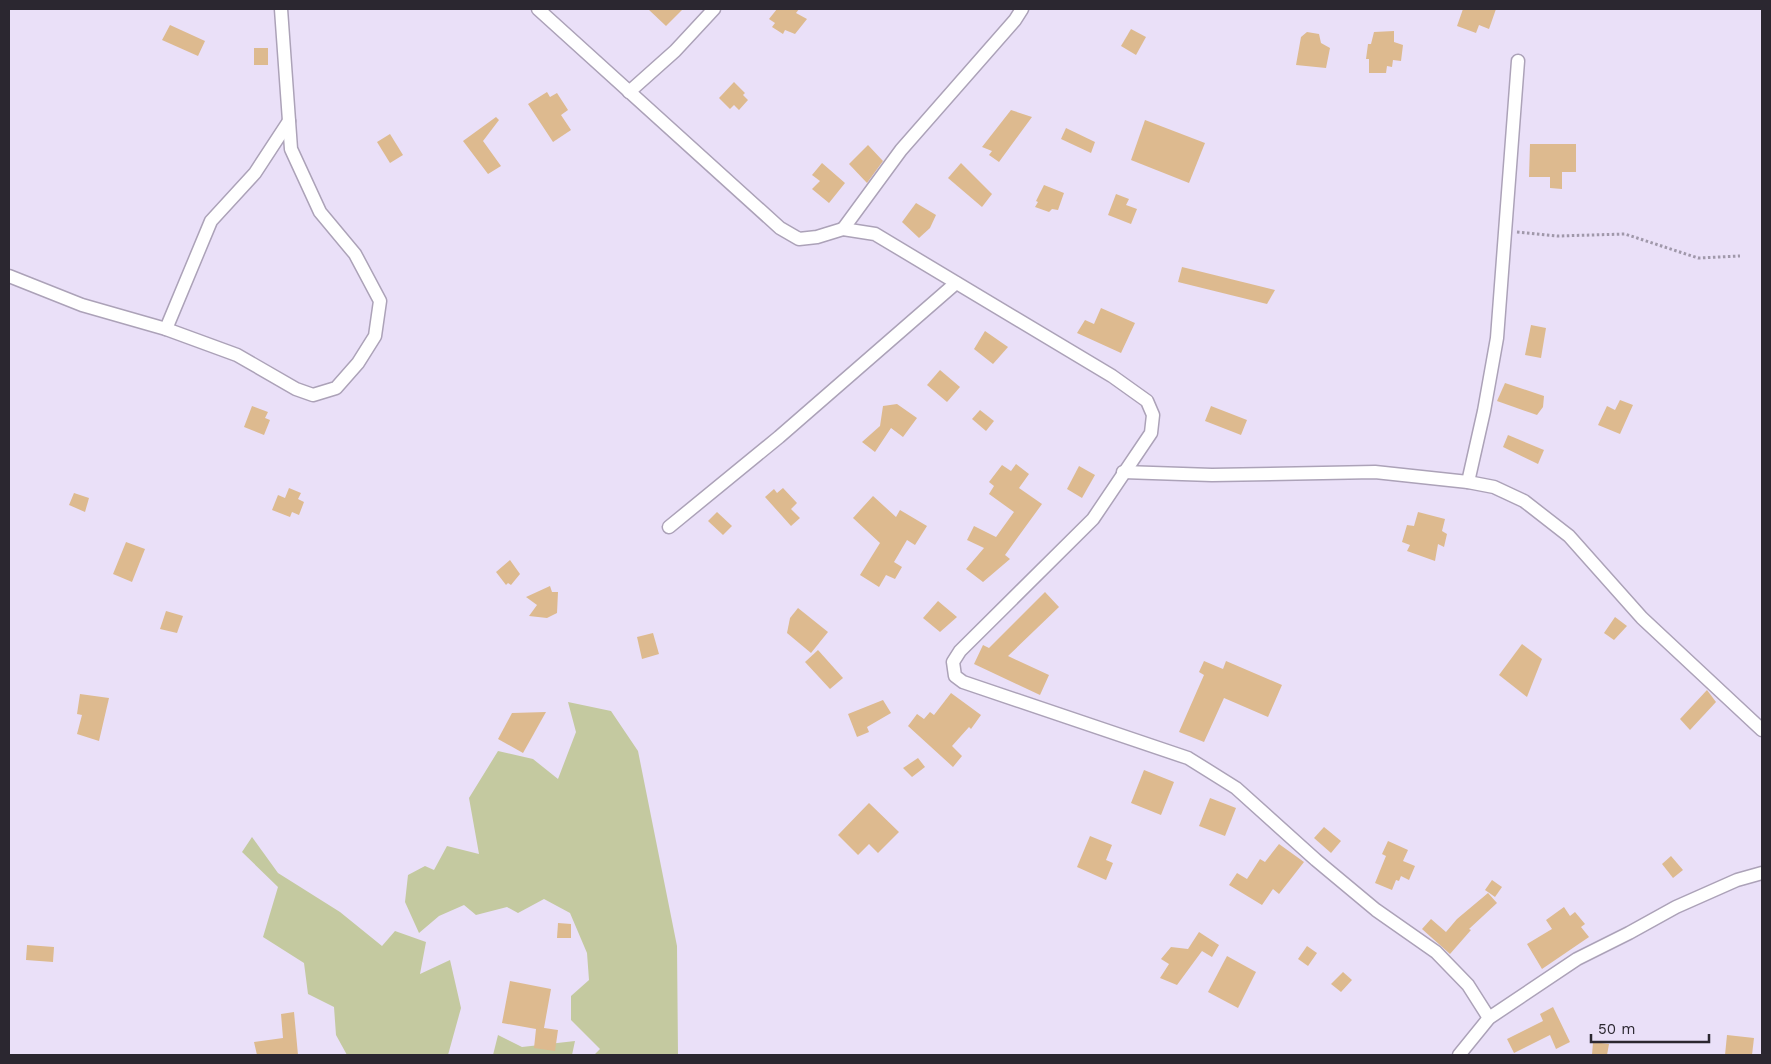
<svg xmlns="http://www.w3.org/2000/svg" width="1771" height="1064" font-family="'Work Sans',sans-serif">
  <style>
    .green { fill: #c4c9a0 }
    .building { fill: #ddba8f }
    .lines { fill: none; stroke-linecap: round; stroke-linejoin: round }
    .street-casing { stroke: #aca2b8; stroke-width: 15 }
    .path { stroke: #a098aa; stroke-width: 3; stroke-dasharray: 2.5 2.5; stroke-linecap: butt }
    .street { stroke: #fff; stroke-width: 12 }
  </style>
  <rect width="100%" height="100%" fill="#eae0f8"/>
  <g class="green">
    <path d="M568,702L611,711L638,751L677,946L678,1055H594L600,1049L571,1020V996L589,980L587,953L570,913L544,899L518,913L507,907L476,915L464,905L439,916L419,933L405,902L408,875L425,866L434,870L447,846L479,854L469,798L498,751L533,759L558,779L576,732Z"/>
    <path d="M252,837L278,873L340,912L382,946L395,931L426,942L420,974L450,960L461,1008L448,1055H347L336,1035L334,1007L308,994L304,963L263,937L278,887L242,852Z"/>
    <path d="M498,1035L522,1047L575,1041L572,1055H493Z"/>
  </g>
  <g class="building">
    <path d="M648,9H683L666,26Z"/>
    <path d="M777,9H799L796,13L807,19L795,34L785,30L783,34L772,27L775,23L769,19Z"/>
    <path d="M1463,9H1496L1489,29L1479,25L1476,33L1457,26Z"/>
    <path d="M170,25L205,41L198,56L162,40Z"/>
    <path d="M1131,29L1146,37L1136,55L1121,46Z"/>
    <path d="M1394,31V42L1403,45L1401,61L1393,60L1392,67L1387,66L1386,73H1369V59H1366L1368,44H1371L1374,32Z"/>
    <path d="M1307,32L1319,34L1321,43L1330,48L1326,68L1296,65L1301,37Z"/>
    <rect x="254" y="48" width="14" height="17"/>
    <path d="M734,82L745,93L743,95L748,100L739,110L734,105L730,109L719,98Z"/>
    <path d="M547,92L550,97L557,93L568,110L561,115L571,130L553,142L528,104Z"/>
    <path d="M1011,110L1032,117L999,162L989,155L992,151L982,147Z"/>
    <path d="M496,117L499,120L483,141L501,166L488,174L463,141Z"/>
    <path d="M1145,120L1205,143L1189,183L1131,160Z"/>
    <path d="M1066,128L1095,142L1091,153L1061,139Z"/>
    <path d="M390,134L403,155L390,163L377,142Z"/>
    <path d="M1530,144H1576V172H1562V189L1550,188V177H1529Z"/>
    <path d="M868,145L883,161L867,183L849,164Z"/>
    <path d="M822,163L845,183L829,203L812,189L820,181L812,175Z"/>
    <path d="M961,163L992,194L982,207L948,178Z"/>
    <path d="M1044,185L1064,193L1058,210L1052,209L1049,212L1035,207L1038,202L1036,201Z"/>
    <path d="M1116,194L1129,199L1126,205L1137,209L1131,224L1108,215Z"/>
    <path d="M916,203L936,215L930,228L919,238L902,222Z"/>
    <path d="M1182,267L1275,290L1267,304L1178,282Z"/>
    <path d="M1101,308L1135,323L1121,353L1077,333L1085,320L1094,324Z"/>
    <path d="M1531,325L1546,328L1541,358L1525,355Z"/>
    <path d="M985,331L1008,347L993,364L974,349Z"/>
    <path d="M940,370L960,387L947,402L927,385Z"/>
    <path d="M1505,383L1544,396L1543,407L1537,415L1497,401Z"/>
    <path d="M1620,400L1633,405L1620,434L1598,425L1607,406L1615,410Z"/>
    <path d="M897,404L917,418L903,437L891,428L875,452L862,442L880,426L883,406Z"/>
    <path d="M252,406L268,412L265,418L270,420L264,435L244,427Z"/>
    <path d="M1211,406L1247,420L1241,435L1205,421Z"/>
    <path d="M980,410L994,421L986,431L972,419Z"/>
    <path d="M1508,435L1544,450L1538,464L1503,447Z"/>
    <path d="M1016,464L1029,474L1019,488L1042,504L1005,555L1010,559L983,582L966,569L984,548L967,540L974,526L996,537L1014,512L989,494L994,486L989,482L1002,465L1011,471Z"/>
    <path d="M1079,466L1095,475L1082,498L1067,489Z"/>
    <path d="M289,488L301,493L298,499L304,502L299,515L292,512L290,517L272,510L278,495L285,498Z"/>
    <path d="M783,488L797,503L791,509L800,518L791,526L765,497L774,489L777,493Z"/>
    <path d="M74,493L89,498L85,512L69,505Z"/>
    <path d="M873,496L896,517L900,510L927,526L915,545L907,540L894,562L902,567L895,579L886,575L879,587L860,575L880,543L853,518Z"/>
    <path d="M717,512L732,526L723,535L708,521Z"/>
    <path d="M1418,512L1445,519L1442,531L1447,534L1444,547L1438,544L1435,561L1407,551L1410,545L1402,542L1407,525L1414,526Z"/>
    <path d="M126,542L145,549L132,582L113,574Z"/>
    <path d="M510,560L520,574L511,585L508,583L506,585L496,572Z"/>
    <path d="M550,586L552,592H558L557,613L547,618L529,616L537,605L526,597Z"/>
    <path d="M1045,592L1059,607L1008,656L1049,675L1040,695L974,664L983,645L989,648Z"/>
    <path d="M938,601L957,617L940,632L923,618Z"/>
    <path d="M798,608L828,632L811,653L787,633L790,618Z"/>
    <path d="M166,611L183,616L177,633L160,629Z"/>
    <path d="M1615,617L1627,626L1614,640L1604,633Z"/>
    <path d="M653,633L659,654L642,659L637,637Z"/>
    <path d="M1522,644L1542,659L1527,697L1499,675Z"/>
    <path d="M818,650L843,678L830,689L805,662Z"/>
    <path d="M1204,661L1223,669L1226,661L1282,685L1268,717L1224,698L1204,742L1179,732L1204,675L1199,672Z"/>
    <path d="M1707,690L1716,702L1690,730L1680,719Z"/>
    <path d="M951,693L981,715L971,729L969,727L952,746L962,756L953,767L908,726L917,714L924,719L930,712L934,715Z"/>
    <path d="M80,694L109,698L99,741L77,734L82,715L77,714Z"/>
    <path d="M883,700L891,713L867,727L869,732L857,737L848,714Z"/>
    <path d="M546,712L523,753L498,739L512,713Z"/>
    <path d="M918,758L925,767L912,777L903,768Z"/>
    <path d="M1144,770L1174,782L1161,815L1131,803Z"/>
    <path d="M1210,798L1236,808L1225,836L1199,826Z"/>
    <path d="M869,803L899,832L878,853L869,844L858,855L838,835Z"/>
    <path d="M1324,827L1341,841L1331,853L1314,838Z"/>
    <path d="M1090,836L1112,845L1106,860L1113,863L1106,880L1077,867Z"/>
    <path d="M1388,841L1408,850L1403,861L1415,866L1409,880L1401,876L1399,881L1396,880L1392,890L1375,883L1386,856L1382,854Z"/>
    <path d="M1279,844L1304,862L1279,894L1273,889L1262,905L1229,885L1237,873L1247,879L1260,859L1265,862Z"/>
    <path d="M1671,856L1683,870L1673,878L1662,864Z"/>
    <path d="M1492,880L1502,887L1495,897L1485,890Z"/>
    <path d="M1488,893L1497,903L1469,929L1471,930L1450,954L1422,929L1431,919L1446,932L1457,919Z"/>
    <path d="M1564,907L1570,916L1575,912L1585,924L1581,927L1589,937L1542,969L1527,944L1552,929L1546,920Z"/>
    <path d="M558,923L571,924V938H557Z"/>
    <path d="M1199,932L1219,945L1212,957L1202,951L1177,985L1160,978L1169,964L1161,959L1171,947L1188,949Z"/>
    <path d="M27,945L54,947L53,962L26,960Z"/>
    <path d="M1307,946L1317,953L1308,966L1298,959Z"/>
    <path d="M1227,956L1256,972L1238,1008L1208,992Z"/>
    <path d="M1343,972L1352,980L1341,992L1331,984Z"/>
    <path d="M510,981L551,989L544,1028L558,1030L555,1051L534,1048L536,1029L502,1023Z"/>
    <path d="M1553,1007L1570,1042L1556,1049L1550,1035L1514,1053L1507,1039L1543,1021L1540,1014Z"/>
    <path d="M294,1012L298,1055H257L254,1042L283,1038L281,1014Z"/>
    <path d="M1727,1035L1754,1038L1752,1055H1725Z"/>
    <path d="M1593,1042L1609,1044L1607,1055H1592Z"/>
  </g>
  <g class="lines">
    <g class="street-casing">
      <g id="street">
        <path d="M538,9L780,228L799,239L817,237L843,229L875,234L1112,376L1147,401L1153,415L1151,433L1093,519L960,651L953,662L955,676L963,682L1188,758L1236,788L1316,860L1376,910L1436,952L1468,985L1489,1018"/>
        <path d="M629,92L675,51L714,9"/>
        <path d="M843,229L901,150L1015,20L1022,9"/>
        <path d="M9,276L82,305L166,329L237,355L296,389L313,395L336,388L358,363L375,336L380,301L355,254L320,212L291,149L281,9"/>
        <path d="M166,329L211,221L255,173L289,121"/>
        <path d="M1123,472L1212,475L1375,472L1468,482L1494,487L1524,501L1569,536L1642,618L1762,730"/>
        <path d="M1468,482L1484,411L1497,338L1518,61"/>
        <path d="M669,527L779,437L956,283"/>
        <path d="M1459,1055L1489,1018L1577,959L1629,933L1676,907L1737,880L1762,873"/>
      </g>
    </g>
    <path class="path" d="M1517,232L1558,236L1625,234L1698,258L1740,256"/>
    <use href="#street" class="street"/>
  </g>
  <rect width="1771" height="1064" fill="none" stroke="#2b2730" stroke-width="20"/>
  <path d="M1591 1034v8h118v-8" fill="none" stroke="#2b2730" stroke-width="2.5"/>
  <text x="1598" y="1034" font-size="15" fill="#2b2730" stroke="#eae0f8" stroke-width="4" paint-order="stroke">50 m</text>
</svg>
